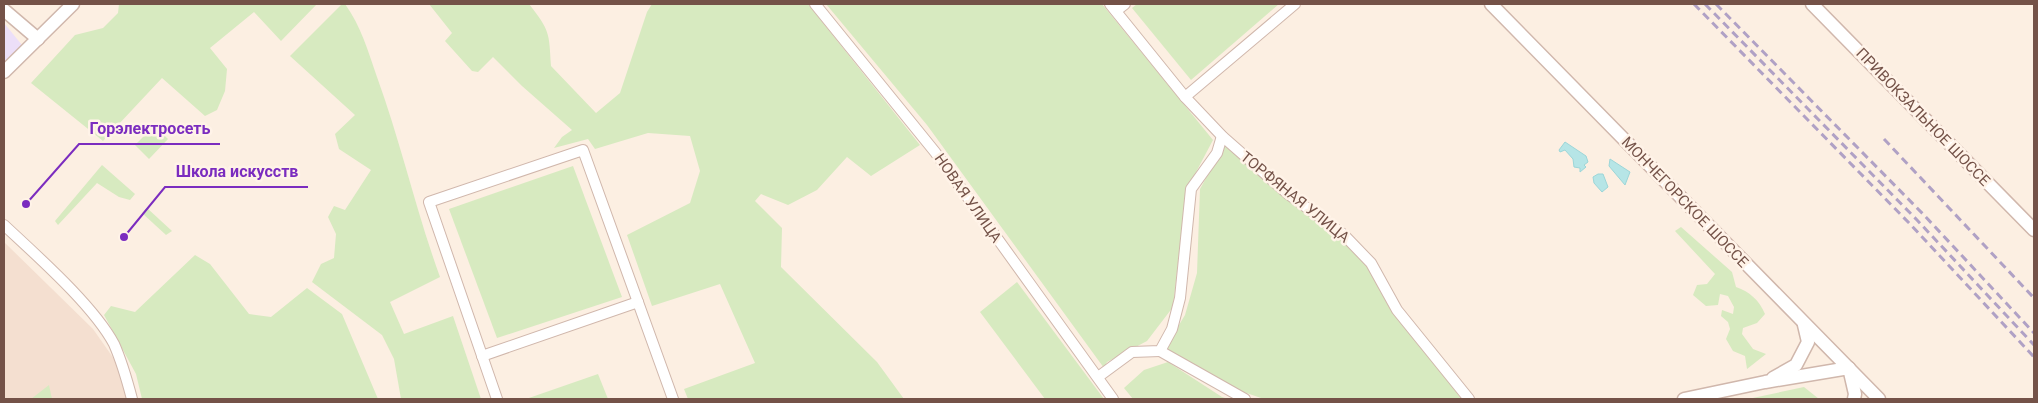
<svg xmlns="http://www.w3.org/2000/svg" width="2038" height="403" font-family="Roboto,sans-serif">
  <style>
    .residential { fill: #f4dfd0 }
    .education { fill: #ecdff8 }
    .green { fill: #d7eac0 }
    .water { fill: #b6e5e6; stroke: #9cd6d8 }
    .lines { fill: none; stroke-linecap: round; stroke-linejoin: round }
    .minor-casing { stroke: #d0b7ac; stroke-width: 12 }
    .tertiary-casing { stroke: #d0b7ac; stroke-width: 15 }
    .minor { stroke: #fff; stroke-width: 10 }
    .tertiary { stroke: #fff; stroke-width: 12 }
    .rail { stroke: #b0a1c5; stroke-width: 3; stroke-dasharray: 8 5; stroke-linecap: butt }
    .labels { text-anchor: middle; stroke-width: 5; stroke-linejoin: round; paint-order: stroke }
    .street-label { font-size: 15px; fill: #745248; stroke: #fff3e8 }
    .leader { fill: none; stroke: #7b2cbf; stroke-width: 2 }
    .callout-dot { fill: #7b2cbf; stroke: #fff3e8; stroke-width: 2 }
    .callout-label { font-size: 16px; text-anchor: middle; font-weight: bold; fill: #7b2cbf; stroke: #fff3e8; stroke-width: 5; stroke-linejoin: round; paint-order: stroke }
  </style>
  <rect width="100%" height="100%" fill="#fcefe2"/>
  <path class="residential" d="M4,242L93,329L126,376L131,399H4Z"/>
  <path class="education" d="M4,23L22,45L4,63Z"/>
  <g class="green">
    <path d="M119,4H317L281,41L254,12L210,48L227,69L225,91L217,110L205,116L162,78L103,141L31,83L75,35L103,28L118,13Z"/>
    <path d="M342,4H345C361,26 368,51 377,77C401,143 416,211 440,277L390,302L404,334L453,316L481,399H401L394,359L382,335L312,282L321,264L334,258L336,234L328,217L334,206L345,210L371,170L339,149L335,134L355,115L290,56Z"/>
    <path d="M429,4H529C550,31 549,32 551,66L596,113L620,93L647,12L652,4H808L920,145L871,176L847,157L817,190L788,205L761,194L755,201L782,228L781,267L877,362L904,399H688L684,389L755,363L720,284L652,306L627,235L690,203L700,171L690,136L648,133L595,149L588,139L554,148L562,137L572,130L522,86L493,57L478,72L472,71L445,41L452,33Z"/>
    <path d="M826,4H1102L1213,140L1186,191L1173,307L1147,341L1107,362L1104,368L927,125Z"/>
    <path d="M1137,4H1279L1191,80L1132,8Z"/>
    <path d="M154,126L168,139L149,159L135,145Z"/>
    <path d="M1226,142L1280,194L1329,228L1369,267L1461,399H1264L1217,383L1165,348L1185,315L1197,273L1200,189Z"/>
    <path d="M102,165L135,194L130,200L119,197L97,183L58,225L55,221Z"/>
    <path d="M573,166L622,297L497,338L449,209Z"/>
    <path d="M147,208L172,231L166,235L142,213Z"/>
    <path d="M1681,227L1732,272L1736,287C1750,292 1759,300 1765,314L1757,323L1743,328L1742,334L1753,349L1766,354L1747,369L1745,356L1733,351L1726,339L1730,329L1728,322L1721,316L1722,310L1733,314L1734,307L1728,296L1720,294L1718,305L1706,306L1693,295L1697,285L1707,284L1715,274L1675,231Z"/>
    <path d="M195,255L210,264L249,314L271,317L307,288L342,314L378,399H142L136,374L104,315L111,306L135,312Z"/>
    <path d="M1017,282L1104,399H1045L980,312Z"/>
    <path d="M1168,362L1222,397L1228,399H1133L1124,388L1144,370Z"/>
    <path d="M598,374L608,399H526Z"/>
    <path d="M49,385L52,399H31Z"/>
    <path d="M1804,387L1819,399H1748Z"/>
  </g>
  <g class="water">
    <path d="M1565,142L1586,156L1588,162L1584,165L1586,167L1580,172V168L1574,167L1573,159L1565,150L1560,152L1559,150Z"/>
    <path d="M1610,159L1630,172L1625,185L1609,166Z"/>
    <path d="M1598,174H1603L1608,187L1602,192L1594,183L1593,177Z"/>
  </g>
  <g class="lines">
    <g class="minor-casing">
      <g id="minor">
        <path d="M815,4L935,152L1113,399"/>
        <path d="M1110,4L1185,97L1222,136L1288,194L1343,234L1371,263L1397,310L1469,399"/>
        <path d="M1116,11L1125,4"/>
        <path d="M1185,97L1295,4"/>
        <path d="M4,225C37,256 93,305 114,344C122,362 127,380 132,399"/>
        <path d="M1160,351L1245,399"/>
        <path d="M482,356L638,302"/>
        <path d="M1098,377L1132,352L1160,351L1172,329L1180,298L1191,189L1217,153L1222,136"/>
        <path d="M497,399L429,202L583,150L673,399"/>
      </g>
    </g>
    <g class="tertiary-casing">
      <g id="tertiary">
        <path d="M1491,4L1879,399"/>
        <path d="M1812,4L2034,230"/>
        <path d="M4,10L38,39"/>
        <path d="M4,72L73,4"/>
        <path d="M1773,378L1796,365L1808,342L1804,325"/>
        <path d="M1684,399L1765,382L1849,368L1855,394L1854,399"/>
      </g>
    </g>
    <use href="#minor" class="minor"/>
    <use href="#tertiary" class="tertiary"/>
    <g class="rail">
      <path d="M1694,4L1911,225L2034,357"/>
      <path d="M1705,4L1917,220L2034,345"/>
      <path d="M1716,4L1923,214L2034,333"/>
      <path d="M1884,139L2034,298"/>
    </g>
  </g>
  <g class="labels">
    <g class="street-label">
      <text transform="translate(1923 117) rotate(46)" y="5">ПРИВОКЗАЛЬНОЕ ШОССЕ</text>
      <text transform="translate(1295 197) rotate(39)" y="5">ТОРФЯНАЯ УЛИЦА</text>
      <text transform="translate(968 198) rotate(55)" y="5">НОВАЯ УЛИЦА</text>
      <text transform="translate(1685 202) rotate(46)" y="5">МОНЧЕГОРСКОЕ ШОССЕ</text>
    </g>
  </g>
  <path class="leader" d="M26 204L79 144H220M124 237L165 187H308"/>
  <g class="callout-dot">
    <circle cx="26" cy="204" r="5"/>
    <circle cx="124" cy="237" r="5"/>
  </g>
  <g class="callout-label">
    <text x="150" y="134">Горэлектросеть</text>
    <text x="237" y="177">Школа искусств</text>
  </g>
  <rect width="2038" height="403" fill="none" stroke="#745248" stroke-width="10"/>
</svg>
